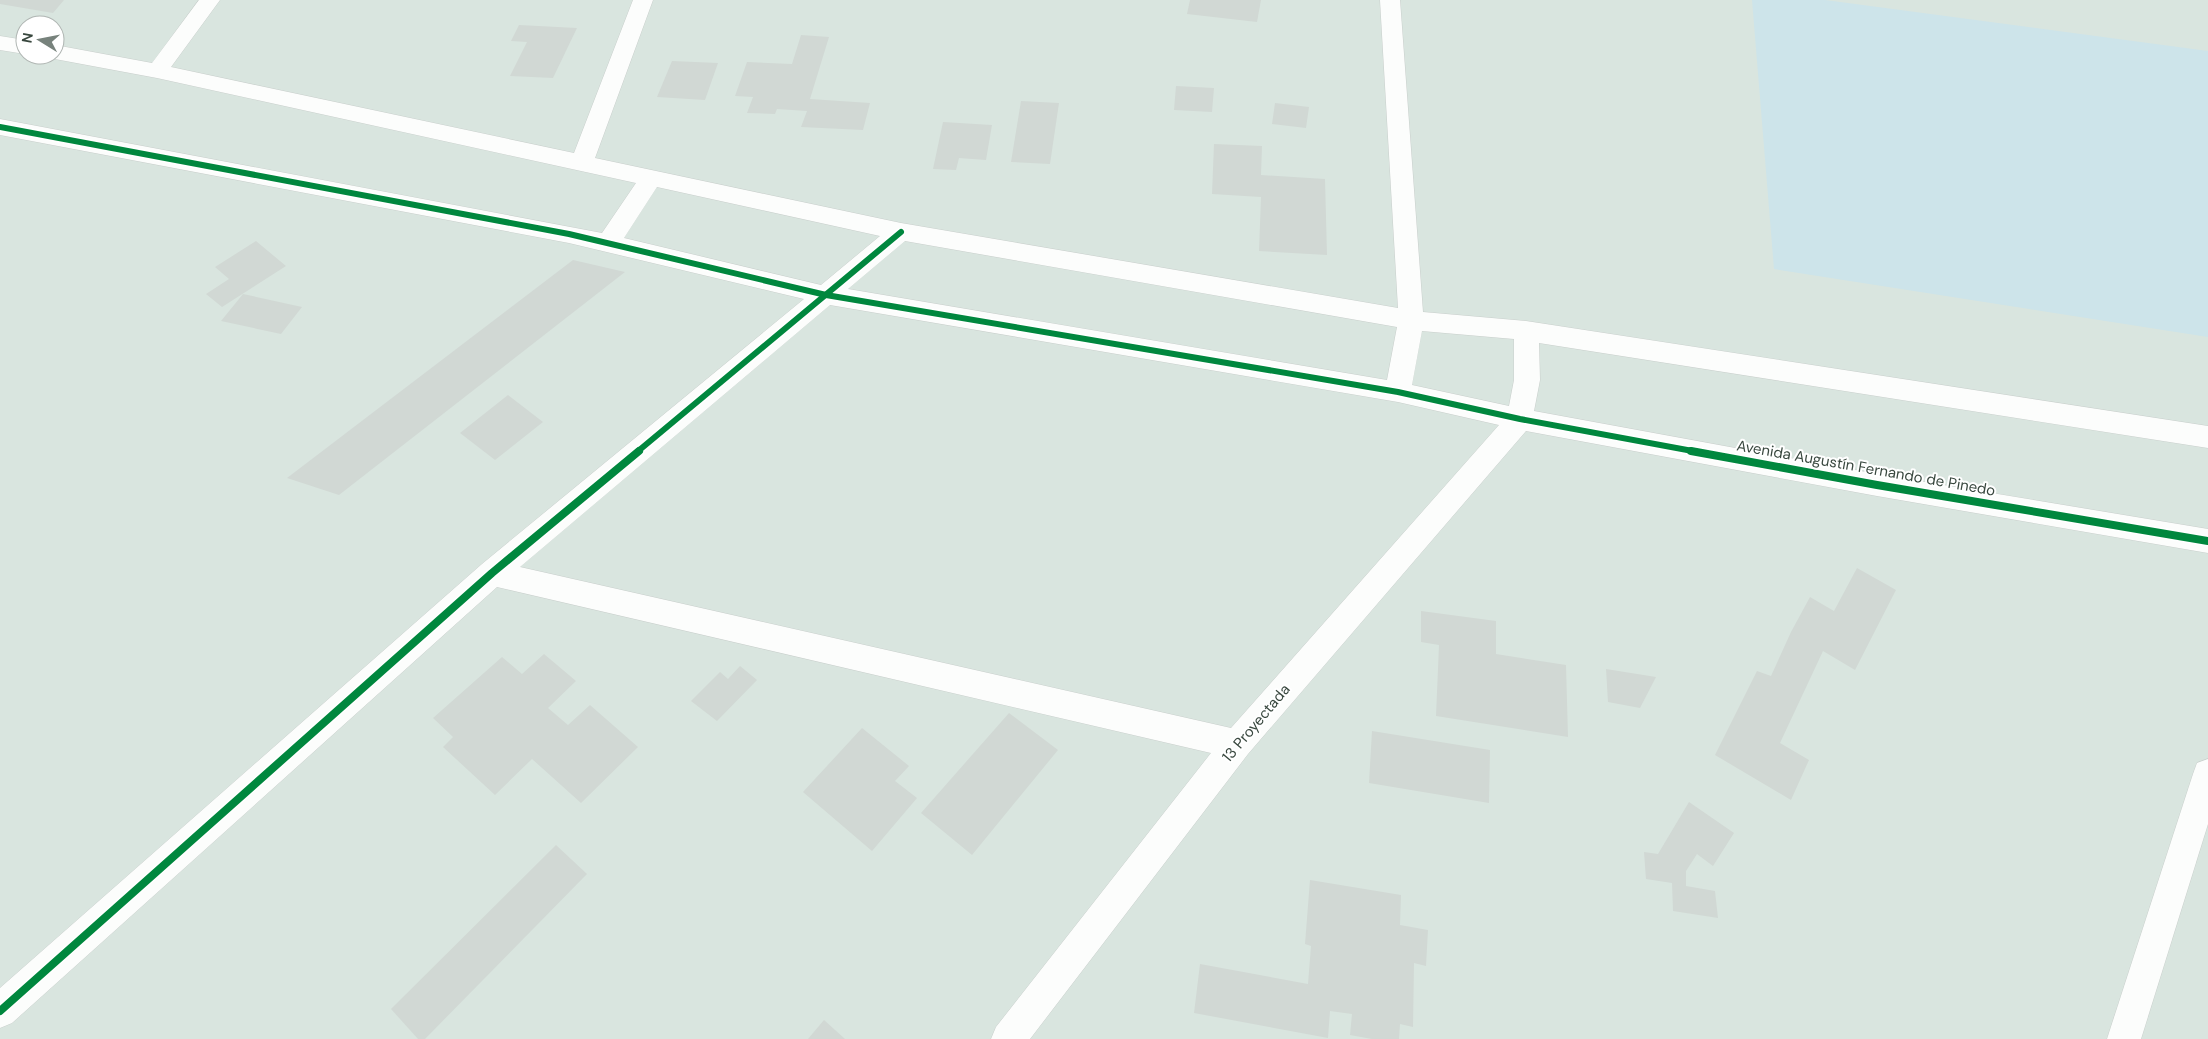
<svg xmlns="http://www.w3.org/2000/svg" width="2208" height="1039" font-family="'DM Sans',sans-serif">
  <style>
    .residential { fill: #d9e5df; fill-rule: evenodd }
    .green { fill: #cde4ea }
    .building { fill: #d1d8d4 }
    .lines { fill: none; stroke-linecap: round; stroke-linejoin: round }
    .minor-casing { stroke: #c9cfcc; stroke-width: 1 }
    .minor { fill: #fcfdfc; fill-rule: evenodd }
    .cycleway-far1-casing { stroke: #fff; stroke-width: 9 }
    .cycleway-casing { stroke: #fff; stroke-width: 11 }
    .cycleway-far1 { stroke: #00873e; stroke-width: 6 }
    .cycleway { stroke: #00873e; stroke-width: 8 }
    .labels { text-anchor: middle; stroke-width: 4; stroke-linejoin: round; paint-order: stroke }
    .street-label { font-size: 15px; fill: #38473e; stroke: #fff }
  </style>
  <rect width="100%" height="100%" fill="#ecf1ee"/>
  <path class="residential" d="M0,0H2208V1039H0ZM25,25H55V55H25Z"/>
  <path class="green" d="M1752,0H1825L2208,51V337L1774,269Z"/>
  <g class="building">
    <path d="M0,0H64L53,13L0,4Z"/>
    <path d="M1190,0H1261L1257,22L1187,14Z"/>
    <path d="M519,25L577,28L553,78L510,76L527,42L511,41Z"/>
    <path d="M801,35L829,37L810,99L870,103L863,130L801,127L807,111L777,109L775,114L747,113L753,97L735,96L747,62L792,64Z"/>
    <path d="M672,61L718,63L705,100L657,97Z"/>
    <path d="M1176,86L1214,88L1212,112L1174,110Z"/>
    <path d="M1021,101L1059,103L1050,164L1011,162Z"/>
    <path d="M1275,103L1309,107L1306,128L1272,124Z"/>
    <path d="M943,122L992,125L986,160L959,158L956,170L933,169Z"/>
    <path d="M1214,144L1262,146L1261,175L1325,179L1327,255L1259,251L1261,197L1212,194Z"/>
    <path d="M256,241L286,266L222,307L206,294L229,279L215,267Z"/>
    <path d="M573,260L625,272L339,495L287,478Z"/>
    <path d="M243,294L302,307L281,334L221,321Z"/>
    <path d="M508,395L543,422L495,460L460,433Z"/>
    <path d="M1857,568L1896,590L1855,670L1823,651L1780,743L1809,760L1791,800L1715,755L1757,671L1771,676L1791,632L1810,597L1834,611Z"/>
    <path d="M1421,611L1496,621V654L1566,665L1568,737L1436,716L1439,645L1421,642Z"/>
    <path d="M544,654L576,681L548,708L568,725L590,705L638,747L581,803L532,759L495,795L443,747L453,737L433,718L502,657L522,674Z"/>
    <path d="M740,666L757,680L717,721L691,701L720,672L728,679Z"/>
    <path d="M1606,669L1656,677L1640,708L1608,702Z"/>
    <path d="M1009,713L1058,750L972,855L921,813Z"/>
    <path d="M862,728L909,766L895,781L917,798L872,851L803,792Z"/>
    <path d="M1372,731L1490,750L1489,803L1369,783Z"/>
    <path d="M1689,802L1734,833L1713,866L1697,854L1686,871V886L1715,891L1718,918L1673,911L1672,883L1646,879L1644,852L1658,854Z"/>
    <path d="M556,845L587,874L425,1039H418L391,1009Z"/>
    <path d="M1310,880L1401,895L1400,925L1428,930L1426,966L1414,963L1413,1027L1400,1024L1399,1039H1372L1350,1035L1352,1014L1330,1011L1328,1038L1194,1013L1200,964L1308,984L1311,946L1305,944Z"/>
    <path d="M824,1020L845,1039H808Z"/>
  </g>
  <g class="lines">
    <g class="minor-casing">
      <g id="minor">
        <path d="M199,0H220L171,67L574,153L633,0H653L595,158L901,223L1398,308L1380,0H1400L1423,312L1526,321L2208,426V448L1539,343L1540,380L1534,411L1877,474L2208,529V553L1877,496L1526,431L1248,754L1030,1039H991L996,1027L1211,753L497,587L12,1023L0,1028V988L482,564L804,299L569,243L0,135V119L602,233L636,183L157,78L55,59L46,55H55V45L152,63ZM657,187L880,236L821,285L624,238ZM905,241L1397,327L1387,380L848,289ZM830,305L1398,402L1499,425L1231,728L520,567ZM1422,331L1514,339V380L1509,406L1412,385Z"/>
        <path d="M0,36L25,40V54L0,50Z"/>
        <path d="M2208,759V824L2141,1039H2107L2193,774L2197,763Z"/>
      </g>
    </g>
    <use href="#minor" class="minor"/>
    <g class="cycleway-far1-casing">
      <g id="cycleway-far1">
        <path d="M0,127L569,234L826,295L1398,392L1520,419L1698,452"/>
        <path d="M637,452L901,232"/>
      </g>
    </g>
    <g class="cycleway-casing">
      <g id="cycleway">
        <path d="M1691,451L1877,485L2208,541"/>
        <path d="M0,1011L492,573L639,451"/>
      </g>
    </g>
    <use href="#cycleway-far1" class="cycleway-far1"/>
    <use href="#cycleway" class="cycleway"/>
  </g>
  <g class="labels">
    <g class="street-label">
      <text transform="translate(1866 468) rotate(10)" y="5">Avenida Augustín Fernando de Pinedo</text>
      <text transform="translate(1256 723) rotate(-50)" y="5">13 Proyectada</text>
    </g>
  </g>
  <g transform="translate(40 40) rotate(280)"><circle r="24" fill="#ffffff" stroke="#afb5b2"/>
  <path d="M0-4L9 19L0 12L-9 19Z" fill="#77827c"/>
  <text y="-8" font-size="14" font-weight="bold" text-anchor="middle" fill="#38473e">N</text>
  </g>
</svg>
